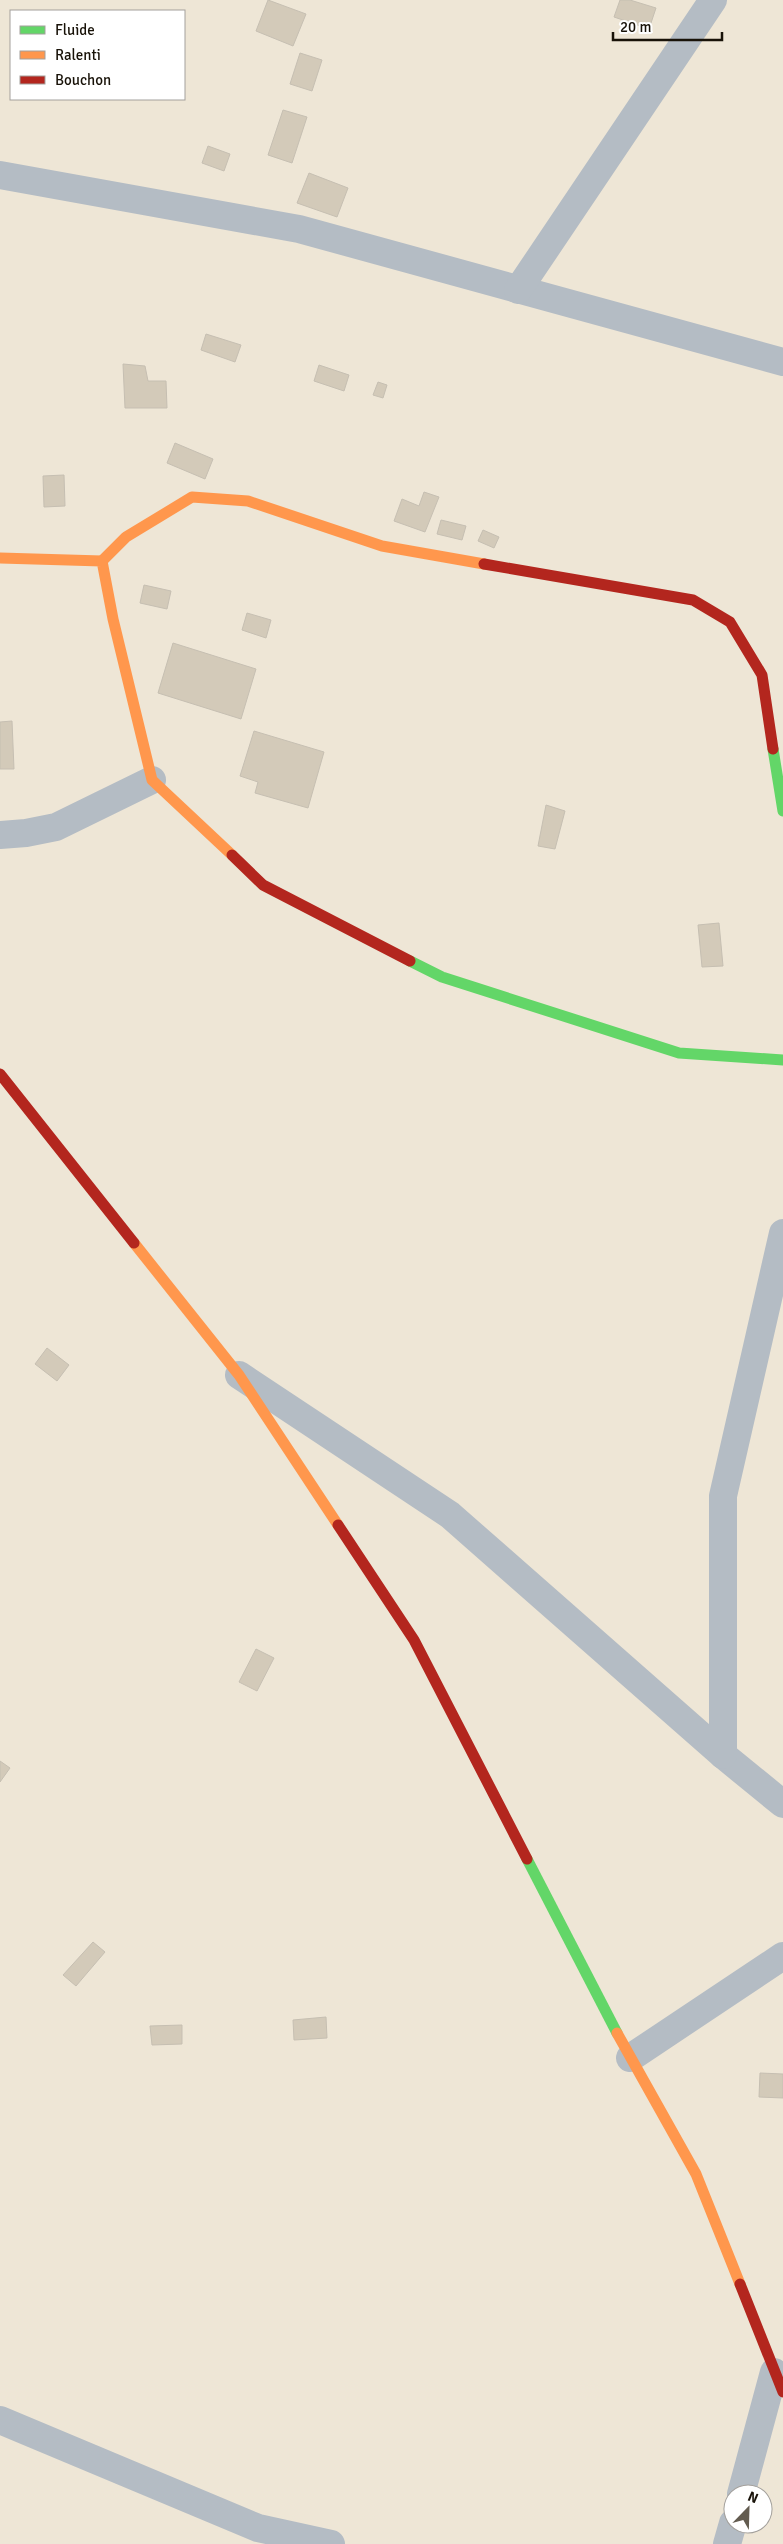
<svg xmlns="http://www.w3.org/2000/svg" width="783" height="2544" font-family="Signika,sans-serif">
  <style>
    .building { fill: #d3cab9; stroke: #c6bfb2 }
    .lines { fill: none; stroke-linecap: round; stroke-linejoin: round }
    .street { stroke: #b4bcc4; stroke-width: 28 }
    .fast { stroke: #63d668; stroke-width: 11 }
    .slow { stroke: #ff974d; stroke-width: 11 }
    .jam { stroke: #b3261e; stroke-width: 11 }
  </style>
  <rect width="100%" height="100%" fill="#eee6d6"/>
  <g class="building">
    <path d="M268,0L306,14L293,46L256,31Z"/>
    <path d="M620,0H630L656,8L649,29L614,17Z"/>
    <path d="M300,53L322,60L312,91L290,84Z"/>
    <path d="M283,110L307,117L292,163L268,155Z"/>
    <path d="M208,146L230,154L224,171L202,163Z"/>
    <path d="M309,173L348,188L337,217L297,203Z"/>
    <path d="M206,334L241,345L235,362L201,350Z"/>
    <path d="M123,364L145,366L148,381H166L167,408H125Z"/>
    <path d="M319,365L349,375L344,391L314,381Z"/>
    <path d="M378,382L387,385L383,398L373,395Z"/>
    <path d="M175,443L213,459L205,479L167,463Z"/>
    <path d="M64,475L65,506L44,507L43,476Z"/>
    <path d="M424,492L439,497L425,532L394,521L402,499L419,506Z"/>
    <path d="M441,520L466,526L462,540L437,534Z"/>
    <path d="M483,530L499,537L494,548L478,541Z"/>
    <path d="M144,585L171,591L167,609L140,603Z"/>
    <path d="M247,613L271,620L266,638L242,630Z"/>
    <path d="M173,643L256,669L241,719L158,693Z"/>
    <path d="M12,721L14,769H0V722Z"/>
    <path d="M254,731L324,752L308,808L255,793L258,782L240,776Z"/>
    <path d="M546,805L565,811L555,849L538,846Z"/>
    <path d="M719,923L723,966L702,967L698,925Z"/>
    <path d="M47,1348L69,1365L57,1381L35,1364Z"/>
    <path d="M256,1649L274,1658L257,1691L239,1682Z"/>
    <path d="M0,1761L10,1768L0,1782Z"/>
    <path d="M93,1942L105,1952L76,1986L63,1975Z"/>
    <path d="M326,2017L327,2038L294,2040L293,2020Z"/>
    <path d="M182,2025V2044L152,2045L150,2026Z"/>
    <path d="M760,2073L783,2074V2098L759,2097Z"/>
  </g>
  <g class="lines">
    <g class="street">
      <path d="M0,175L299,229L783,362"/>
      <path d="M518,290L713,0"/>
      <path d="M0,835L26,833L56,827L152,780"/>
      <path d="M239,1375L450,1515L723,1755L783,1804"/>
      <path d="M723,1755V1496L783,1233"/>
      <path d="M630,2058L783,1956"/>
      <path d="M0,2420L258,2528L331,2544"/>
      <path d="M741,2494L774,2372"/>
      <path d="M727,2544L733,2523"/>
    </g>
    <g class="fast">
      <path d="M773,749L783,811"/>
      <path d="M410,961L442,977L679,1053L783,1060"/>
      <path d="M527,1859L617,2033"/>
    </g>
    <g class="slow">
      <path d="M0,558L102,561L113,619L152,780L232,855"/>
      <path d="M102,561L126,537L192,497L248,501L382,546L484,564"/>
      <path d="M134,1243L239,1375L338,1525"/>
      <path d="M617,2033L696,2174L740,2284"/>
    </g>
    <g class="jam">
      <path d="M484,564L693,600L730,622L762,675L773,749"/>
      <path d="M232,855L263,885L410,961"/>
      <path d="M0,1074L134,1243"/>
      <path d="M338,1525L414,1640L527,1859"/>
      <path d="M740,2284L783,2392"/>
    </g>
  </g>
  <rect x="10" y="10" width="175" height="90" fill="#ffffff" stroke="#a3a09c"/>
  <rect x="20" y="26" width="25" height="8" fill="#63d668" stroke="#a3a09c"/>
  <text x="55" y="35" font-size="15" fill="#181208">Fluide</text>
  <rect x="20" y="51" width="25" height="8" fill="#ff974d" stroke="#a3a09c"/>
  <text x="55" y="60" font-size="15" fill="#181208">Ralenti</text>
  <rect x="20" y="76" width="25" height="8" fill="#b3261e" stroke="#a3a09c"/>
  <text x="55" y="85" font-size="15" fill="#181208">Bouchon</text>
  <g transform="translate(748 2509) rotate(23)"><circle r="24" fill="#ffffff" stroke="#a3a09c"/>
  <path d="M0-4L9 19L0 12L-9 19Z" fill="#635c50"/>
  <text y="-8" font-size="14" font-weight="bold" text-anchor="middle" fill="#181208">N</text>
  </g>
  <path d="M613 32v8h109v-8" fill="none" stroke="#181208" stroke-width="2.5"/>
  <text x="620" y="32" font-size="15" fill="#181208" stroke="#ffffff" stroke-width="4" paint-order="stroke">20 m</text>
</svg>
